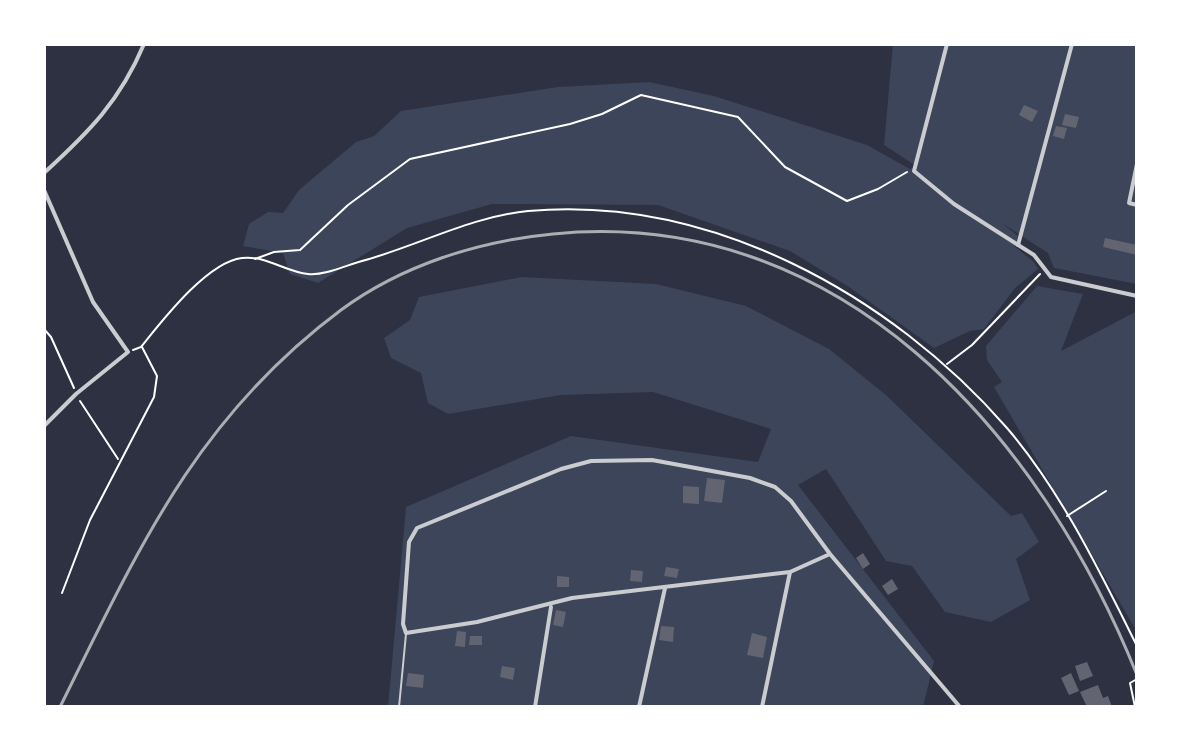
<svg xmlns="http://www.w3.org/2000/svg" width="1181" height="751" font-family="'Source Sans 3',sans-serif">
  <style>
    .green { fill: #3c4559 }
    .building { fill: #626471 }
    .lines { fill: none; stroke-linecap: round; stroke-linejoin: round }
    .path { stroke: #fff; stroke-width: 2 }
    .service { stroke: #caccd0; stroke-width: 2 }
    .minor { stroke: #caccd0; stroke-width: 4 }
    .rail { stroke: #abadb3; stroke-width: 3 }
  </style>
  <rect width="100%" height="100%" fill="#2d3142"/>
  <g class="green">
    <path d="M893,44H1137V284L1054,268L1048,253L1002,223L1018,236L1015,247L1033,261L1038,269L1015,288L984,329L970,331L934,348L849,287L790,251L658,205L492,204L407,228L318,283L290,274L283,253L243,246L249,224L268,212L283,213L299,190L356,142L374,136L401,111L558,87L649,82L714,96L867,145L910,169L916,166L884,145Z"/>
    <path d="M522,277L656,284L746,306L829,349L886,395L1011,516L1022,513L1039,542L1016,559L1030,600L991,622L945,612L912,566L886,561L826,469L798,485L934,661L923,707H388L406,507L571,436L758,462L771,429L653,392L561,395L448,414L428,403L421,373L391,358L384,338L410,320L419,297Z"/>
    <path d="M1037,286L1083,294L1061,351L1137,311V632L994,387L1002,382L987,360L986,346Z"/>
  </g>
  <g class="building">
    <path d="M1024,105L1038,111L1032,122L1019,115Z"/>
    <path d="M1065,114L1079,117L1076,128L1062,125Z"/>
    <path d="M1056,126L1067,128L1064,139L1053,136Z"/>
    <path d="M1105,238L1137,245V255L1103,247Z"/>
    <path d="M707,478L725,480L722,503L704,501Z"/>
    <path d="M683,486L699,487V504L683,503Z"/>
    <path d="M863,553L870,564L863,569L856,558Z"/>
    <path d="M666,567L679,569L677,578L664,576Z"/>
    <path d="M631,570L643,571L642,582L630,581Z"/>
    <path d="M557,576L569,577V587H557Z"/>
    <path d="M892,579L898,589L888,595L882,586Z"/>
    <path d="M556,610L566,612L563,627L553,625Z"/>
    <path d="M661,626L674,627L673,642L659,640Z"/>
    <path d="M457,631L466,632L465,647L455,646Z"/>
    <path d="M752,633L767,637L763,658L747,655Z"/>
    <path d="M470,636H482V645H469Z"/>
    <path d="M1087,662L1093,676L1080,681L1075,666Z"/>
    <path d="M502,666L515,668L513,680L500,677Z"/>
    <path d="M408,673L424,675L423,688L406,686Z"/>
    <path d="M1071,673L1079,691L1069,695L1061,678Z"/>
    <path d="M1098,685L1103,698L1108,696L1112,707H1087L1080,692Z"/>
  </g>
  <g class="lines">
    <g class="path">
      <path d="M255,259L274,252L300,250L348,205L410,159L570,124L602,114L641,95L738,117L785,167L847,201L878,189L907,172"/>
      <path d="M44,329L51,337L74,388"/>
      <path d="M133,350L141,347C162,321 207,262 242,258C265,255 286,272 308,274C324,276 347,265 362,261C418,246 469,217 528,211C710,195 890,294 1007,428C1061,491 1100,572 1137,646"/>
      <path d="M947,364L972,345L1040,274"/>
      <path d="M80,401L118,459"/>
      <path d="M1067,516L1106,491"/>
      <path d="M62,593L90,520L154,397L157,376L142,347"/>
      <path d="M1135,707L1130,683L1137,679"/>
    </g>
    <path class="service" d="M399,707L406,634"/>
    <g class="minor">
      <path d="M947,44L914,171L954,204L1034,255L1051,277L1137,296"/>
      <path d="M1137,164L1129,203L1137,205"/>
      <path d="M44,173C89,132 120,101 144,44"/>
      <path d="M44,190L93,302L128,352L76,394L44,426"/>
      <path d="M1018,245L1072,44"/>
      <path d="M830,554L790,572L572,598L477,622L406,633L403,624L409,542L417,528L561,469L591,461L652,460L750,478L775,487L791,501L830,554L960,707"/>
      <path d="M535,707L551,607"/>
      <path d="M639,707L665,588"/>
      <path d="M762,707L790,572"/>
    </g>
    <path class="rail" d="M60,707C138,550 196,418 341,310C402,265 479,241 553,234C839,206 1039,431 1137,675"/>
  </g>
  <rect width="1181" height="751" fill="none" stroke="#ffffff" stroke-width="92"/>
</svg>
